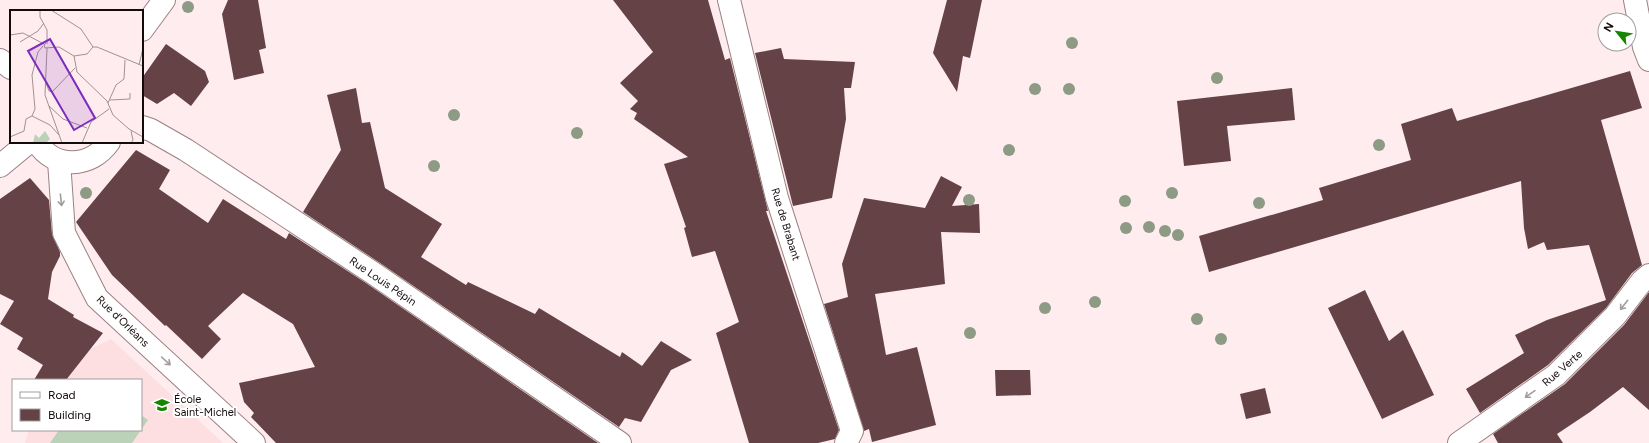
<svg xmlns="http://www.w3.org/2000/svg" width="1649" height="443" font-family="Figtree,sans-serif">
  <style>
    .built { fill: #fddfe1 }
    .green { fill: #bbd1b8 }
    .building { fill: #654246 }
    .lines { fill: none; stroke-linecap: round; stroke-linejoin: round }
    .minor-casing { stroke: #9a8183; stroke-width: 24 }
    .secondary-casing { stroke: #9a8183; stroke-width: 24 }
    .minor { stroke: #fff; stroke-width: 22 }
    .secondary { stroke: #fff; stroke-width: 22 }
    .tree { fill: #8d9a84 }
    .oneway { stroke: #a19d9d }
    .labels { text-anchor: middle; stroke-width: 4; stroke-linejoin: round; paint-order: stroke }
    .street-label { font-size: 11px; fill: #130a0b; stroke: #fff }
    .poi-label { font-size: 11px; fill: #130a0b; stroke: #fff; text-anchor: start }
    .inset-road { fill: none; stroke: #a09293; stroke-width: 1 }
    .view { fill: #7b2cbf; fill-opacity: 0.15; stroke: #7b2cbf; stroke-width: 2 }
    .inset-edge { fill: none; stroke: #130a0b; stroke-width: 2 }
  </style>
  <rect width="100%" height="100%" fill="#feecee"/>
  <path class="built" d="M111,339L223,443H25L29,430H141V380H44L47,370Z"/>
  <path class="green" d="M141,415L148,420L132,443H50L59,430H141Z"/>
  <g class="building">
    <path d="M228,0H258L266,48L259,50L264,73L234,80L222,14Z"/>
    <path d="M613,0H708L725,60L730,58L768,211H766L839,430L835,439L818,443H749L716,333L739,322L715,251L692,257L684,228L686,227L664,164L688,157L634,119L637,113L630,109L638,101L620,83L653,52Z"/>
    <path d="M947,0H982L970,58L963,56L957,92L933,53Z"/>
    <path d="M166,44L205,71L209,82L191,106L174,93L157,104L142,95V78Z"/>
    <path d="M781,48L784,59L855,62L851,88H844L846,119L832,198L793,206L755,53Z"/>
    <path d="M1630,71L1642,108L1601,120L1642,265L1632,273L1606,308L1548,365L1480,413L1466,389L1524,353L1515,335L1547,320L1606,300L1589,245L1547,250L1544,242L1528,249L1524,228L1521,181L1209,272L1199,236L1323,200L1319,188L1411,160L1401,124L1452,108L1457,121Z"/>
    <path d="M356,88L362,123L370,122L385,188L442,224L421,257L466,285L468,282L535,314L539,308L620,357L622,352L642,366L661,341L692,360L671,370L641,422L625,418L619,427L380,263L303,212L341,150L327,95Z"/>
    <path d="M1292,88L1295,120L1227,126L1231,161L1184,166L1177,101Z"/>
    <path d="M136,150L170,170L159,189L208,223L223,199L286,239L289,233L366,283L598,443H276L251,417L254,413L244,402L239,383L315,367L293,324L243,293L208,326L221,339L202,359L166,325L165,326L112,275L76,222Z"/>
    <path d="M941,176L962,187L952,206L979,204L980,233L941,232L945,284L875,294L886,355L917,347L936,425L872,442L869,429L864,431L824,304L848,297L842,264L864,198L925,208Z"/>
    <path d="M30,178L49,200L52,234L60,252V256L52,272L48,299L74,315L73,317L103,333L66,380H34L43,365L17,349L23,338L0,324L14,301L0,294V199Z"/>
    <path d="M1365,290L1389,341L1403,330L1434,395L1382,419L1328,308Z"/>
    <path d="M1649,292V410L1623,387L1590,412L1557,434L1563,443H1498L1493,434L1565,384L1624,325Z"/>
    <path d="M995,370H1030L1031,395L996,396Z"/>
    <path d="M1265,388L1271,413L1246,419L1240,394Z"/>
  </g>
  <g class="lines">
    <g class="minor-casing">
      <g id="minor">
        <path d="M729,0L777,198L852,431L846,443"/>
        <path d="M1635,0L1644,47L1649,60"/>
        <path d="M142,127L151,130L186,150L373,273L620,443"/>
        <path d="M59,161L64,233L97,298L254,443"/>
        <path d="M0,166L29,142"/>
        <path d="M1459,443L1556,375L1615,316L1642,281L1649,275"/>
      </g>
    </g>
    <g class="secondary-casing">
      <g id="secondary">
        <path d="M142,30L164,0"/>
        <path d="M0,60L11,68"/>
        <path d="M37,142C54,170 91,168 109,142"/>
      </g>
    </g>
    <use href="#minor" class="minor"/>
    <use href="#secondary" class="secondary"/>
  </g>
  <g class="tree">
    <circle cx="188" cy="7" r="6"/>
    <circle cx="1072" cy="43" r="6"/>
    <circle cx="1217" cy="78" r="6"/>
    <circle cx="1035" cy="89" r="6"/>
    <circle cx="1069" cy="89" r="6"/>
    <circle cx="454" cy="115" r="6"/>
    <circle cx="577" cy="133" r="6"/>
    <circle cx="1379" cy="145" r="6"/>
    <circle cx="1009" cy="150" r="6"/>
    <circle cx="434" cy="166" r="6"/>
    <circle cx="86" cy="193" r="6"/>
    <circle cx="1172" cy="193" r="6"/>
    <circle cx="969" cy="200" r="6"/>
    <circle cx="1125" cy="201" r="6"/>
    <circle cx="1259" cy="203" r="6"/>
    <circle cx="1149" cy="227" r="6"/>
    <circle cx="1126" cy="228" r="6"/>
    <circle cx="1165" cy="231" r="6"/>
    <circle cx="1178" cy="235" r="6"/>
    <circle cx="1095" cy="302" r="6"/>
    <circle cx="1045" cy="308" r="6"/>
    <circle cx="1197" cy="319" r="6"/>
    <circle cx="970" cy="333" r="6"/>
    <circle cx="1221" cy="339" r="6"/>
  </g>
  <defs><path id="oneway-shaft" d="M-6 0H5M1.5-3L5.5 0L1.5 3" fill="none" stroke-width="1.6" stroke-linecap="round" stroke-linejoin="round"/></defs>
  <g class="oneway">
    <use href="#oneway-shaft" transform="translate(61 200) rotate(84)"/>
    <use href="#oneway-shaft" transform="translate(1624 305) rotate(128)"/>
    <use href="#oneway-shaft" transform="translate(166 361) rotate(42)"/>
    <use href="#oneway-shaft" transform="translate(1530 394) rotate(145)"/>
  </g>
  <defs>
    <g id="school-bare" transform="scale(1.2)"><path d="M0-5L7-2L0 1L-7-2ZM-4 1L0 2.5L4 1V4Q0 6-4 4Z" fill="#148600" stroke="#fff" stroke-width="2.5" paint-order="stroke"/></g>
  </defs>
  <g fill-rule="evenodd">
    <use href="#school-bare" x="162" y="405"/>
  </g>
  <g class="labels">
    <g class="street-label">
      <text transform="translate(786 224) rotate(73)" y="4">Rue de Brabant</text>
      <text transform="translate(383 281) rotate(34)" y="4">Rue Louis Pépin</text>
      <text transform="translate(123 321) rotate(44)" y="4">Rue d'Orléans</text>
      <text transform="translate(1562 368) rotate(-41)" y="4">Rue Verte</text>
    </g>
    <g class="poi-label">
      <text x="174" y="403">École<tspan x="174" dy="13">Saint-Michel</tspan></text>
    </g>
  </g>
  <g transform="translate(10 10)">
    <rect width="133" height="133" fill="#feecee"/>
    <path d="M35,121L40,129L36,133H23L25,124L29,128Z" fill="#bbd1b8"/>
    <path class="inset-road" d="M30,0V7L37,20V34M41,0L71,19L83,37M0,25L13,23L34,34M10,32L28,21L34,13M36,33L34,35L35,38L49,37L64,46L77,44L83,37H87L133,56M37,38L35,85L52,133M64,46L67,62L97,91L103,105L119,119L133,127M129,55L133,38M36,73L39,81L42,82L65,58M100,90L120,89V83M98,93L106,75L114,69L115,50M39,96L53,109L77,118M22,106L40,115L49,125M0,127L14,121L16,109L22,106L25,99L22,65L28,42L33,36M72,133L81,112L99,99M121,133L123,130L121,121"/>
    <path class="view" d="M40,29L85,108L64,120L18,41Z"/>
    <rect width="133" height="133" class="inset-edge"/>
  </g>
  <rect x="12" y="379" width="130" height="52" fill="#ffffff" stroke="#a19d9d"/>
  <rect x="20" y="392" width="20" height="6" fill="#ffffff" stroke="#a19d9d"/>
  <text x="48" y="399" font-size="12" fill="#130a0b">Road</text>
  <rect x="20" y="409" width="20" height="12" fill="#654246" stroke="#a19d9d"/>
  <text x="48" y="419" font-size="12" fill="#130a0b">Building</text>
  <g transform="translate(1617 32) rotate(300)"><circle r="19" fill="#ffffff" stroke="#a19d9d"/>
  <path d="M0-3L7 15L0 10L-7 15Z" fill="#148600"/>
  <text y="-6" font-size="11" font-weight="bold" text-anchor="middle" fill="#130a0b">N</text>
  </g>
</svg>
